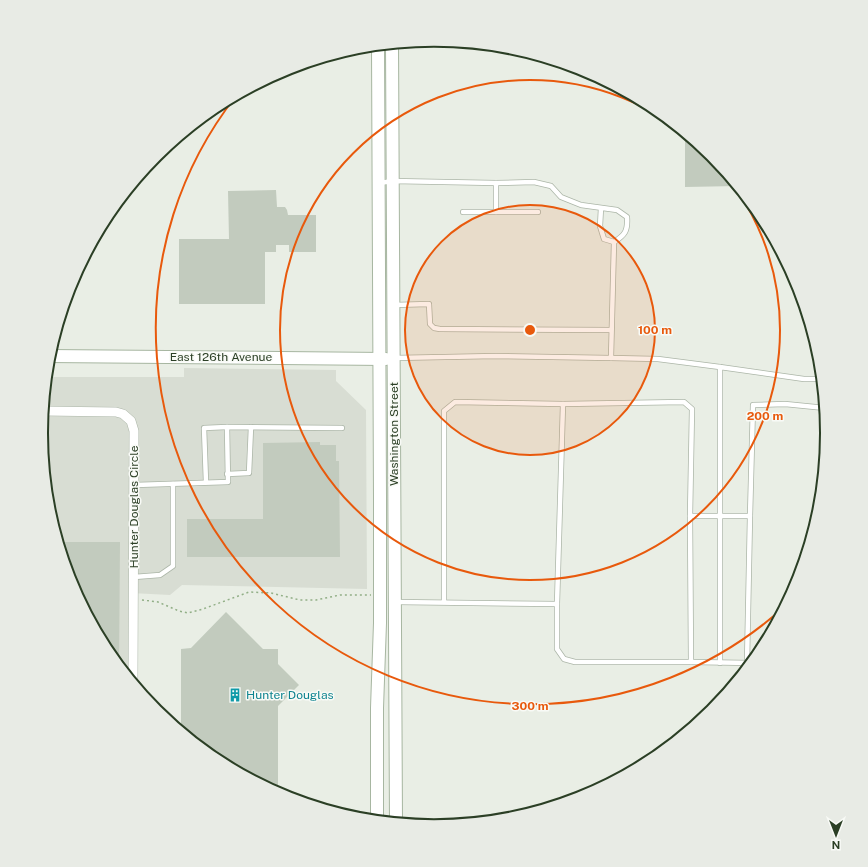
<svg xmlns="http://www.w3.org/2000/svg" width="868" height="867" font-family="'Public Sans',sans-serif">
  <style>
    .built { fill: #d8ddd3 }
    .building { fill: #c2cbbe }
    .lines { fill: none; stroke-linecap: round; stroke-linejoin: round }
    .lane-casing { stroke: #acb6a8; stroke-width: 6 }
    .street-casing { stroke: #acb6a8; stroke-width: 10 }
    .secondary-casing { stroke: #a7b6a1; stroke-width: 14 }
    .path { stroke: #92af87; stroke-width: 1.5; stroke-dasharray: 2 3; stroke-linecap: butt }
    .lane { stroke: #fff; stroke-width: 4.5 }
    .street { stroke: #fff; stroke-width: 9 }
    .secondary { stroke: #fff; stroke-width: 12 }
    .ring { fill: none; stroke: #e8590c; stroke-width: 2 }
    .labels { text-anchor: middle; stroke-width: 3; stroke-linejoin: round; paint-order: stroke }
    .street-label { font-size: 12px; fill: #2b3f25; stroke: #f8faf6 }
    .culture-label { font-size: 12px; fill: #0d838f; stroke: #f8faf6; text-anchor: start }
    .rim { fill: none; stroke: #2b3f25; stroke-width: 2 }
    .centre { fill: #e8590c; stroke: #f8faf6; stroke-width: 2 }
    .ring-label { font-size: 12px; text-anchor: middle; font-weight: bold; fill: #e8590c; stroke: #f8faf6; stroke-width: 3; stroke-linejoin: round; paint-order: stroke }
  </style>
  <rect width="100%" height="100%" fill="#e9eee5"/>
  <path class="built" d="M184,368L336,370V381L366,410L367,589L182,585L170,595L131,593V682L107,652L70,584L48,510L41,433L46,377H184Z"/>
  <g class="building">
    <path d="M685,133L712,155L737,186L685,187Z"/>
    <path d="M276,190L277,207H285L287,210L288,215H316V252H289V245H276V252H265V304H179V239H229L228,191Z"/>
    <path d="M320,442V445H336V461H339L340,557H187V519H263V443Z"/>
    <path d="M58,542H120L119,668L107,652L70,584Z"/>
    <path d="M226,612L263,649H278V664L299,685L278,706V785H262L215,761L181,733V649L191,648Z"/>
  </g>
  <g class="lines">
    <g class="lane-casing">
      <g id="lane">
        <path d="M380,183L392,181L496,183L534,182L551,186L561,197L581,205L617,210L627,217C628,231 625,235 614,242L604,239L600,226L601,208"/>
        <path d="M463,212H496V183"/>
        <path d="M496,212H538"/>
        <path d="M394,305L429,304L430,324L434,328L440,329L611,330"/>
        <path d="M394,358L496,356L611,358L614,242"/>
        <path d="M611,358L658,359L720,367"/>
        <path d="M227,474L249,473L251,427"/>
        <path d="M206,482L204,428L227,427"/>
        <path d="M135,485L228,482L227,427L342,428"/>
        <path d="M690,516H750L753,405L785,404L825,408"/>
        <path d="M134,577L160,575L173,566V484"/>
        <path d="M396,602L557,604L563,404L455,402L444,411V602"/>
        <path d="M557,604V649L564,659L575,662H691L690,516L692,409L684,402L563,404"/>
        <path d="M691,662L752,663"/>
        <path d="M720,663V367L804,379H822"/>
        <path d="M747,663L750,516"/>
      </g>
    </g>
    <g class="street-casing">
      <path id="street" d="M43,411L116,412L123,414L131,421L134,431L133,684"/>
    </g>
    <g class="secondary-casing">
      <g id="secondary">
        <path d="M392,44L396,823"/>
        <path d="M48,356L386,359"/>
        <path d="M377,821V708L380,623V495L378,46"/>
      </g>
    </g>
    <path class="path" d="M142,600L158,602L179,611L188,613L203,609L249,592L271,593L300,600H316L340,595H371"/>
    <use href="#lane" class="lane"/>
    <use href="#street" class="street"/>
    <use href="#secondary" class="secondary"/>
  </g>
  <circle cx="530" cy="330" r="125" fill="#e8590c" fill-opacity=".12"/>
  <g class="ring">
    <circle cx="530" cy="330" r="125"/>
    <circle cx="530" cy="330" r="250"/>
    <path d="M784 607A376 376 0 0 1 236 96"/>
  </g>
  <defs>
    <g id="building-bare" transform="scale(1.08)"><path d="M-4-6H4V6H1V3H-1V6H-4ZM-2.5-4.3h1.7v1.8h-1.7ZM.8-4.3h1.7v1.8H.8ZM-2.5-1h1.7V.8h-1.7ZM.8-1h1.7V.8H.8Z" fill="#0f9aa8" stroke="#f8faf6" stroke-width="2.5" paint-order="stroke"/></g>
  </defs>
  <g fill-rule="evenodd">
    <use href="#building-bare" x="235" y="695"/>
  </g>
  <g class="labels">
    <g class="street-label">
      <text x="221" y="361">East 126th Avenue</text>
      <text transform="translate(394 434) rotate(-90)" y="4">Washington Street</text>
      <text transform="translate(134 507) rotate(-90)" y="4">Hunter Douglas Circle</text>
    </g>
    <g class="culture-label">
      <text x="246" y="699">Hunter Douglas</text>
    </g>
  </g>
  <path d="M0 0H868V867H0ZM48 433a386 386 0 1 1 772 0a386 386 0 1 1-772 0Z" fill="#e8ebe5" fill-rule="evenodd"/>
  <path class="rim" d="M48 433a386 386 0 1 1 772 0a386 386 0 1 1-772 0Z"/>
  <circle cx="530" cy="330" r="6" class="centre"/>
  <g class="ring-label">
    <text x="655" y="334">100 m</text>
    <text x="765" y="420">200 m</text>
    <text x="530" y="710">300 m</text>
  </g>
  <g transform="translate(836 835) rotate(180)" stroke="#f8faf6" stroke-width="3" paint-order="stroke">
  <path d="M0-3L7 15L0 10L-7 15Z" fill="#2b3f25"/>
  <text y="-6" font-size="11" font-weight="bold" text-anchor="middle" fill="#2b3f25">N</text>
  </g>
</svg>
